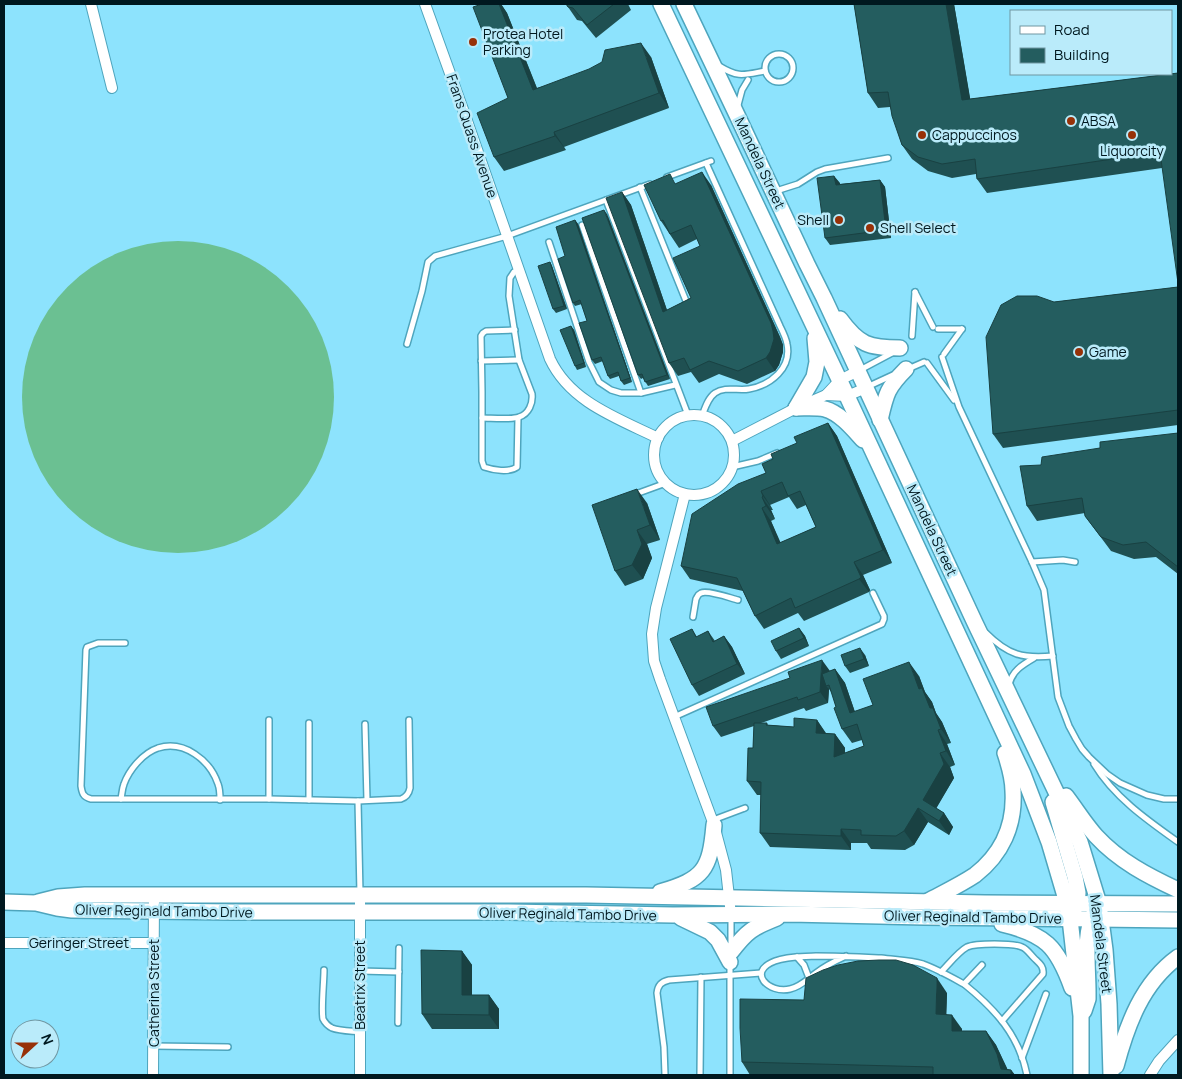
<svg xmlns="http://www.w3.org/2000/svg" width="1182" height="1079" font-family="Manrope,sans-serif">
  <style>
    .green { fill: #6bc092 }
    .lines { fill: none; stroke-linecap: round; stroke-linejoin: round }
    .lane-casing { stroke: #4ea5bd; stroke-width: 8 }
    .street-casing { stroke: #4ea5bd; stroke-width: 12 }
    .secondary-casing { stroke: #4ea5bd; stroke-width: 18 }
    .lane { stroke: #fff; stroke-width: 5 }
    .street { stroke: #fff; stroke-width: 10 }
    .secondary { stroke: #fff; stroke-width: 15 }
    .wall { fill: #1f5052; fill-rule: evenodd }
    .shaded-wall { fill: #194142 }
    .building { fill: #245d5f; stroke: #194142; fill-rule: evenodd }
    .poi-dot { fill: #973108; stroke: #baebfa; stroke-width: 2 }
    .labels { text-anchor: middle; stroke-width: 5; stroke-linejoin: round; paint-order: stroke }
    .poi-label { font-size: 14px; fill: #00181f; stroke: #baebfa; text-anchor: start }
    .street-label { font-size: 14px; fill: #00181f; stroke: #baebfa }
  </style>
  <rect width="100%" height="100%" fill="#8de3fd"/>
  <circle class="green" cx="178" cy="397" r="156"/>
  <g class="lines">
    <g class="lane-casing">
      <g id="lane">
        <circle cx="779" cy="68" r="14"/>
        <path d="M719,66C739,78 743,75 765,71"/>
        <path d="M738,105L742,90L748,80"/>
        <path d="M667,177L711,161"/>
        <path d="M640,187L686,301"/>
        <path d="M776,191L798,184L817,172L825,169L888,158"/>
        <path d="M606,200L688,415"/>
        <path d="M582,225L641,393L675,385"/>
        <path d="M549,242L589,362L599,382L611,390L621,393H641"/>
        <path d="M915,292L933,327"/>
        <path d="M938,329H962"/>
        <path d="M515,330L486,331L483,333L481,336L482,392V461L484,467C493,470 509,473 517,467L518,418"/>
        <path d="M912,336L915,292"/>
        <path d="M407,344L422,291L428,262L435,256L507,236L650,184"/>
        <path d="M944,354L962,329"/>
        <path d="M942,357L959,407L1032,562L1044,590L1058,697L1069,726L1076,739L1082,749L1089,757L1107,774L1120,783L1147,795L1164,799H1178"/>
        <path d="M481,361L519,360"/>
        <path d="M927,363L954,400"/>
        <path d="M908,369L924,362"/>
        <path d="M860,370L892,353"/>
        <path d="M867,387L893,375"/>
        <path d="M702,416C705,408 708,398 715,393C725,386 738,391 749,389C771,385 792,368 787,344C786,338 783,332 780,326L706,163"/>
        <path d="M482,418C491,418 512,420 519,417C529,414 533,403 532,394L519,360L509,296L510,278L514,272L518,270"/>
        <path d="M732,467L758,461L777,453"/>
        <path d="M633,495L666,483"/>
        <path d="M1032,562L1063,560L1075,562"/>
        <path d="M693,617L696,599C698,596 697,595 701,593C708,590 730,598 738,600"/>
        <path d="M986,633C1008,655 1023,659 1053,656"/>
        <path d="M125,643H98L87,647L86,650L81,786C82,793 83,797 91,799H269L358,801L401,799C407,797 409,793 410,788L409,720"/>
        <path d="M1009,685C1012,671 1022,665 1034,658"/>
        <path d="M674,717L882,624L884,619V616L873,593"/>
        <path d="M269,720V799"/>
        <path d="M365,724L367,800"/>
        <path d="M1094,764C1114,797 1147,820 1178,842"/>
        <path d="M121,799C122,794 122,789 124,784C129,770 143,753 158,748C184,740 210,760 218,784C220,789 220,795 220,800"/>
        <path d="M309,800V723"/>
        <path d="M358,801L360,894"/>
        <path d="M713,820L745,808"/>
        <path d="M731,947V916"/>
        <path d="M846,956C835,961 825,966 816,973C808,979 800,987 790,989C769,994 746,972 775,961C788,956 802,957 816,956C838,956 859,957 881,958C895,960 909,960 923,964C937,969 951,977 964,984"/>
        <path d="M797,957L804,965L809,978"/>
        <path d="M730,963V1075"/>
        <path d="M982,965L964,984C995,1009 1019,1035 1027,1075"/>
        <path d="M324,970C324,982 321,1009 323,1019C325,1023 328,1026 332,1028C340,1031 351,1031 360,1032"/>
        <path d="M360,971L399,972"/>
        <path d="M941,972C949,964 958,952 967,947C976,943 1013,943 1022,947C1027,949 1030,954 1034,958C1039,963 1044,966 1043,974L1002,1021"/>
        <path d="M398,1023L399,948"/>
        <path d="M153,1046L228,1047"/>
        <path d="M1022,1058L1046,994"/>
        <path d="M665,1075L664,1047L657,993C658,985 661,982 669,980L761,973"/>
        <path d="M700,1075L701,977"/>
      </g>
    </g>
    <g class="street-casing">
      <g id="street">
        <path d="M91,4L112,88"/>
        <path d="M425,4L465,115L550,359C570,402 617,418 658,438"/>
        <path d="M826,395L847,396L866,388"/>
        <circle cx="694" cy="455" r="40"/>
        <path d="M732,441L796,408L826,395L840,380L858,371"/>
        <path d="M685,494L656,608L652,634L654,661L660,679L714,825L726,870L731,915"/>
        <path d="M4,943H153"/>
        <path d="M153,1075L154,895"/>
        <path d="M360,1075V894"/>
        <path d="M1150,1075L1159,1061L1178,1040"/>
      </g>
    </g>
    <g class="secondary-casing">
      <g id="secondary">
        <path d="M661,4L847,396L1023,774L1049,842L1067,903L1070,919L1081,1016V1075"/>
        <path d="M684,4L737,115L807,264L824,298L975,623L1080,842L1099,904L1101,920L1105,950L1109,1004L1111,1075"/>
        <path d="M840,319C859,345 869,348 900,348"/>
        <path d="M796,408L814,377L817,362L815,338"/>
        <path d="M796,408C806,408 816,407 825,409C840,413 853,429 863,440"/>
        <path d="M880,420C886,394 887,388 906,369"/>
        <path d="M1066,796C1076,809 1085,824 1096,836C1119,861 1148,876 1178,890"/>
        <path d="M1053,802L1075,877L1078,893L1077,903L1073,912"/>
        <path d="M660,892C704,879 710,870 714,825"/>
        <path d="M928,901C943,893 960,885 975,875C1002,854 1015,825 1013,791C1013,778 1009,765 1005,753"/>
        <path d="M4,902L36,903L57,908L72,910L233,912H509L673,915L790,914L924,917L1178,920"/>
        <path d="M38,902L58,897L85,895H586L985,903L1178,904"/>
        <path d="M681,918L710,932L718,940L730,962"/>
        <path d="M1002,924C1045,934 1057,946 1072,988"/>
        <path d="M731,952C747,931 752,928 777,918"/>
        <path d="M1084,1011L1088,999V992C1088,967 1083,933 1095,911"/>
        <path d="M1116,1066C1127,1025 1142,983 1178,957"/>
      </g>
    </g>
    <use href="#lane" class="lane"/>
    <use href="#street" class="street"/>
    <use href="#secondary" class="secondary"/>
  </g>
  <g class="wall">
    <path d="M482,4H501L507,13L537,88L651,57L669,108L564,147L566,150L504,171L494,157L508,98Z"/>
    <path d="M566,4H628L631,10L596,38L582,21L577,20Z"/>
    <path d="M854,4H954L970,99L1178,73L1162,168L987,193L977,179L976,174L952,178L928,171L912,159L902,145L890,107L878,108L868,93Z"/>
    <path d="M834,176L840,184L880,180L885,187L891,238L830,245L825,238Z"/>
    <path d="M677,183L711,185L780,337L783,345V352L779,365L775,371L747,384L719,374L699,383L691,372L678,376L669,363L622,192L631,205L667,310L691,298L700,246L697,239L679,248L661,221Z"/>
    <path d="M607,214L670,379L648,386L643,378L641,379L638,375Z"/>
    <path d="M575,220L578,224L632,382L624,385L621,381L619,376L610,379L608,376L603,361L595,364L592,360L587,321L582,304L575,306L573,303L565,256Z"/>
    <path d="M550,262L552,266L567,309L556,313L553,309Z"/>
    <path d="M1178,287V425L1003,448L993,434L1054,302Z"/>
    <path d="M571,326L574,330L586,367L577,370L575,366Z"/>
    <path d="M828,423L837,436L892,563L863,575L870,590L869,592L804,621L798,613L764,629L755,616L743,591L690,579L681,566L766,473L773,459ZM789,497L797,509L806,505L816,527L780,543L771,521L775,519L771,510H773L770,505Z"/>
    <path d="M1178,433V574L1156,557L1134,559L1111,551L1085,516V513L1037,521L1027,506L1041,465L1100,448Z"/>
    <path d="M647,503L660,540L647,544L652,558L643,579L625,586L615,571Z"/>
    <path d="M799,628L805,636L809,646L781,659L776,651Z"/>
    <path d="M692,629L697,637L708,631L715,641L724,636L732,647L745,674L699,696L692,685Z"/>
    <path d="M865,655L869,666L850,673L845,666Z"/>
    <path d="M835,669L845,683L855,712L873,705L919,676L925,692L932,702L936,713L942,722L951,743L947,744L955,765L950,767L954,778L936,808L944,813L953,827L949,835L928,822L914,845L905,850L871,849L867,843H851V850L770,847L760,833L761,795H757L747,781L753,748L754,726L721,737L713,726L790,678L830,671ZM829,689L832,693L836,707L842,729L852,743L862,740L864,746L845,753V748L835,734L826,733L817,720L794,727L768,725L767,723H761L804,708L806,711L828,703Z"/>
    <path d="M462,951L472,965V995H489L499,1009V1029H432L422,1014Z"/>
    <path d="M947,993L946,1014L962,1029V1031H986L996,1045L1007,1069L1011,1070L1015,1075H750L742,1062L804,1000Z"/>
  </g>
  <g class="shaded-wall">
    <path d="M499,4H501L507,13L543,104L533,90Z"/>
    <path d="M946,4H954L973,115L962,100Z"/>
    <path d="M641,43L651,57L669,108L659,93Z"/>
    <path d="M554,132L566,150L555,136Z"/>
    <path d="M702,172L711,185L780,337L783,345V352L779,365L775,371L766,358Z"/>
    <path d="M834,176L840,183L841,192L836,185Z"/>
    <path d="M880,180L885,187L891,238L886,230Z"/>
    <path d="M622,192L631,205L672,325L663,312Z"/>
    <path d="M604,210L607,214L670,379L667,375Z"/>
    <path d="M575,220L578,224L632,382L630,378Z"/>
    <path d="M550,262L552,266L567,309L564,306Z"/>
    <path d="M571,326L574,330L586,367L584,363Z"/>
    <path d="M828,423L837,436L892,563L883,550Z"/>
    <path d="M637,489L647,503L660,540L650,525Z"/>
    <path d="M761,491L770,505L773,510L763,496Z"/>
    <path d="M762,497L771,510L775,519L766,506Z"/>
    <path d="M762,508L771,521L787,557L777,544Z"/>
    <path d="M637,530L647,544L652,558L643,579L632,565Z"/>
    <path d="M854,562L863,575L870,590L869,592L859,579Z"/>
    <path d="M799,628L805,636L809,646L804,638Z"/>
    <path d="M724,636L732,647L745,674L737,664Z"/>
    <path d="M860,648L865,655L869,666L864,659Z"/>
    <path d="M822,660L830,671L826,686L829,689L828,703L820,692Z"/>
    <path d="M909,662L919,676L925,692L932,702L936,713L942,722L951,743L941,729L919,689Z"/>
    <path d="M835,669L845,683L860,727L850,713Z"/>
    <path d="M817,720L826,734L816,733Z"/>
    <path d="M938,730L947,744L955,765L946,751Z"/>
    <path d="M835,734L845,748L844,771L834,757Z"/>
    <path d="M940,753L950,767L954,778L933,814L923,800Z"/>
    <path d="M918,808L928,822L914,845L904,831Z"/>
    <path d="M944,813L953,827L949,835L939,821Z"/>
    <path d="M841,829L851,843V850L841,836Z"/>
    <path d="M462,951L472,965V1009L462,995Z"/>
    <path d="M937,978L947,993L946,1029L936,1014Z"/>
    <path d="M489,995L499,1009V1029L489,1015Z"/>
    <path d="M952,1015L962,1029V1045L952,1031Z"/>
    <path d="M986,1031L996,1045L1007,1068L1009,1075L1001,1069Z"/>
    <path d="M1011,1070L1015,1075H1011Z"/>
  </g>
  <g class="building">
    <path d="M482,4H499L533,90L589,69L602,62L605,50L641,43L659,93L554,132L555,136L494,157L477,113L508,98L473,7Z"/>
    <path d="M566,4H614L587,25L573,8L568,7Z"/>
    <path d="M854,4H946L962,100L1178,73V283L1160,152L977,179L975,159L942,164L918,157L902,145L892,116L888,92L868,93Z"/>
    <path d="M702,172L771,323L773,331L774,339L770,352L766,358L738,371L709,361L690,370L684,358L669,363L606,198L622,192L663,312L691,298L673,258L700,246L691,225L670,234L663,220L661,221L644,185L670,174L675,184Z"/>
    <path d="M834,176L836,185L880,180L886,230L825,238L817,178Z"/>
    <path d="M604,210L667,375L645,382L642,374L638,375L582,218Z"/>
    <path d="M575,220L630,378L621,381L618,372L608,376L601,357L592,360L579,323L587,321L580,300L573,303L558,259L565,256L556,227Z"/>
    <path d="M550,262L564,306L553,309L538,266Z"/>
    <path d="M1178,287V410L993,434L986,337L1001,305L1017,296H1037L1054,302Z"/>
    <path d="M571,326L584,363L575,366L560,330Z"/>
    <path d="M828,423L883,550L854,562L861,577L859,579L795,608L791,598L755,616L737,578L681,566L692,514L738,484L766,473L762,464L773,459L771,454L797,443L794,437ZM782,482L788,496L800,491L816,527L777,544L762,508L766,506L762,497L763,496L761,491Z"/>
    <path d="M1178,433V567L1146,542L1123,545L1101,537L1085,516L1082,498L1027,506L1020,466L1041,465L1042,457L1100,448V442Z"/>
    <path d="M637,489L650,525L637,530L642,544L632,565L615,571L592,505Z"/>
    <path d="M799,628L804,638L776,651L771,641Z"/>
    <path d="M692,629L696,637L708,631L713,642L724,636L737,664L692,685L670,639Z"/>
    <path d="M860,648L864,659L845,666L841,655Z"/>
    <path d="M822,660L820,692L798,700L797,697L713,726L706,707L790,678L788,672Z"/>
    <path d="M909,662L919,689L922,688L930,708H933L941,729L938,730L946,751L940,753L944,764L923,800L944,813L939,821L918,808L904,831L896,836L861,835V830L841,829V836L760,833L761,782L747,781L748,748H753L754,723H767L766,725L794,727V718L817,720L816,733L835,734L834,757L864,746L857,724L842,729L834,708L836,707L829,685L826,686L822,674L835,669L850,713L873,705L863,679Z"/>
    <path d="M421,950L462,951V995H489V1015L422,1014Z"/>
    <path d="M879,960H896L913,965L937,978L936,1014L952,1015V1031H986L997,1054L1001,1069L1011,1070V1075H933V1067L742,1062L740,1028V999L804,1000L806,978L823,970L838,965L858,961Z"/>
  </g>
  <g class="poi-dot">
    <circle cx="473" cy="42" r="5"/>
    <circle cx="1071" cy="121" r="5"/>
    <circle cx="922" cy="135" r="5"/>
    <circle cx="1132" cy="135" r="5"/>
    <circle cx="839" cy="220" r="5"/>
    <circle cx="870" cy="228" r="5"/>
    <circle cx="1079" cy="352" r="5"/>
  </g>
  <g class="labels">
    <g class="poi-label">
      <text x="483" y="39">Protea Hotel<tspan x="483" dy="16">Parking</tspan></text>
      <text x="1081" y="126">ABSA</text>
      <text x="932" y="140">Cappuccinos</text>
      <text x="1132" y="156" text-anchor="middle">Liquorcity</text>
      <text x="829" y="225" text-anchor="end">Shell</text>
      <text x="880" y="233">Shell Select</text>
      <text x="1089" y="357">Game</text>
    </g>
    <g class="street-label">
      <text transform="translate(472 136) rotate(71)" y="5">Frans Quass Avenue</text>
      <text transform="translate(760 163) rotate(65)" y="5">Mandela Street</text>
      <text transform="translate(932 530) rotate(65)" y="5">Mandela Street</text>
      <text transform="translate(164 911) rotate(1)" y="5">Oliver Reginald Tambo Drive</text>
      <text transform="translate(568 914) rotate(1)" y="5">Oliver Reginald Tambo Drive</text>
      <text transform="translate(973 917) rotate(1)" y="5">Oliver Reginald Tambo Drive</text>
      <text x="79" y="948">Geringer Street</text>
      <text transform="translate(1101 944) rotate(83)" y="5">Mandela Street</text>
      <text transform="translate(360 985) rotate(-90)" y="5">Beatrix Street</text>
      <text transform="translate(154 993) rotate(-90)" y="5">Catherina Street</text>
    </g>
  </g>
  <rect width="1182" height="1079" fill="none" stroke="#00181f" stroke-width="10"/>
  <rect x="1010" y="10" width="162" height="65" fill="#baebfa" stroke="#7097a2"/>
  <rect x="1020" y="26" width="25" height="8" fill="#ffffff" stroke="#7097a2"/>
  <text x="1054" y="35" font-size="15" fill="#00181f">Road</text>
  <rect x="1020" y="48" width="25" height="15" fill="#245d5f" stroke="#7097a2"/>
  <text x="1054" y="60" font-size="15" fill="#00181f">Building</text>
  <g transform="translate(35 1044) rotate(69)"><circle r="24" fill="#baebfa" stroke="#7097a2"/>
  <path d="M0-4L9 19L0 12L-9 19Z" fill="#973108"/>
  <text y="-8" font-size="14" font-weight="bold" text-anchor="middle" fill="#00181f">N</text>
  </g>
</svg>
